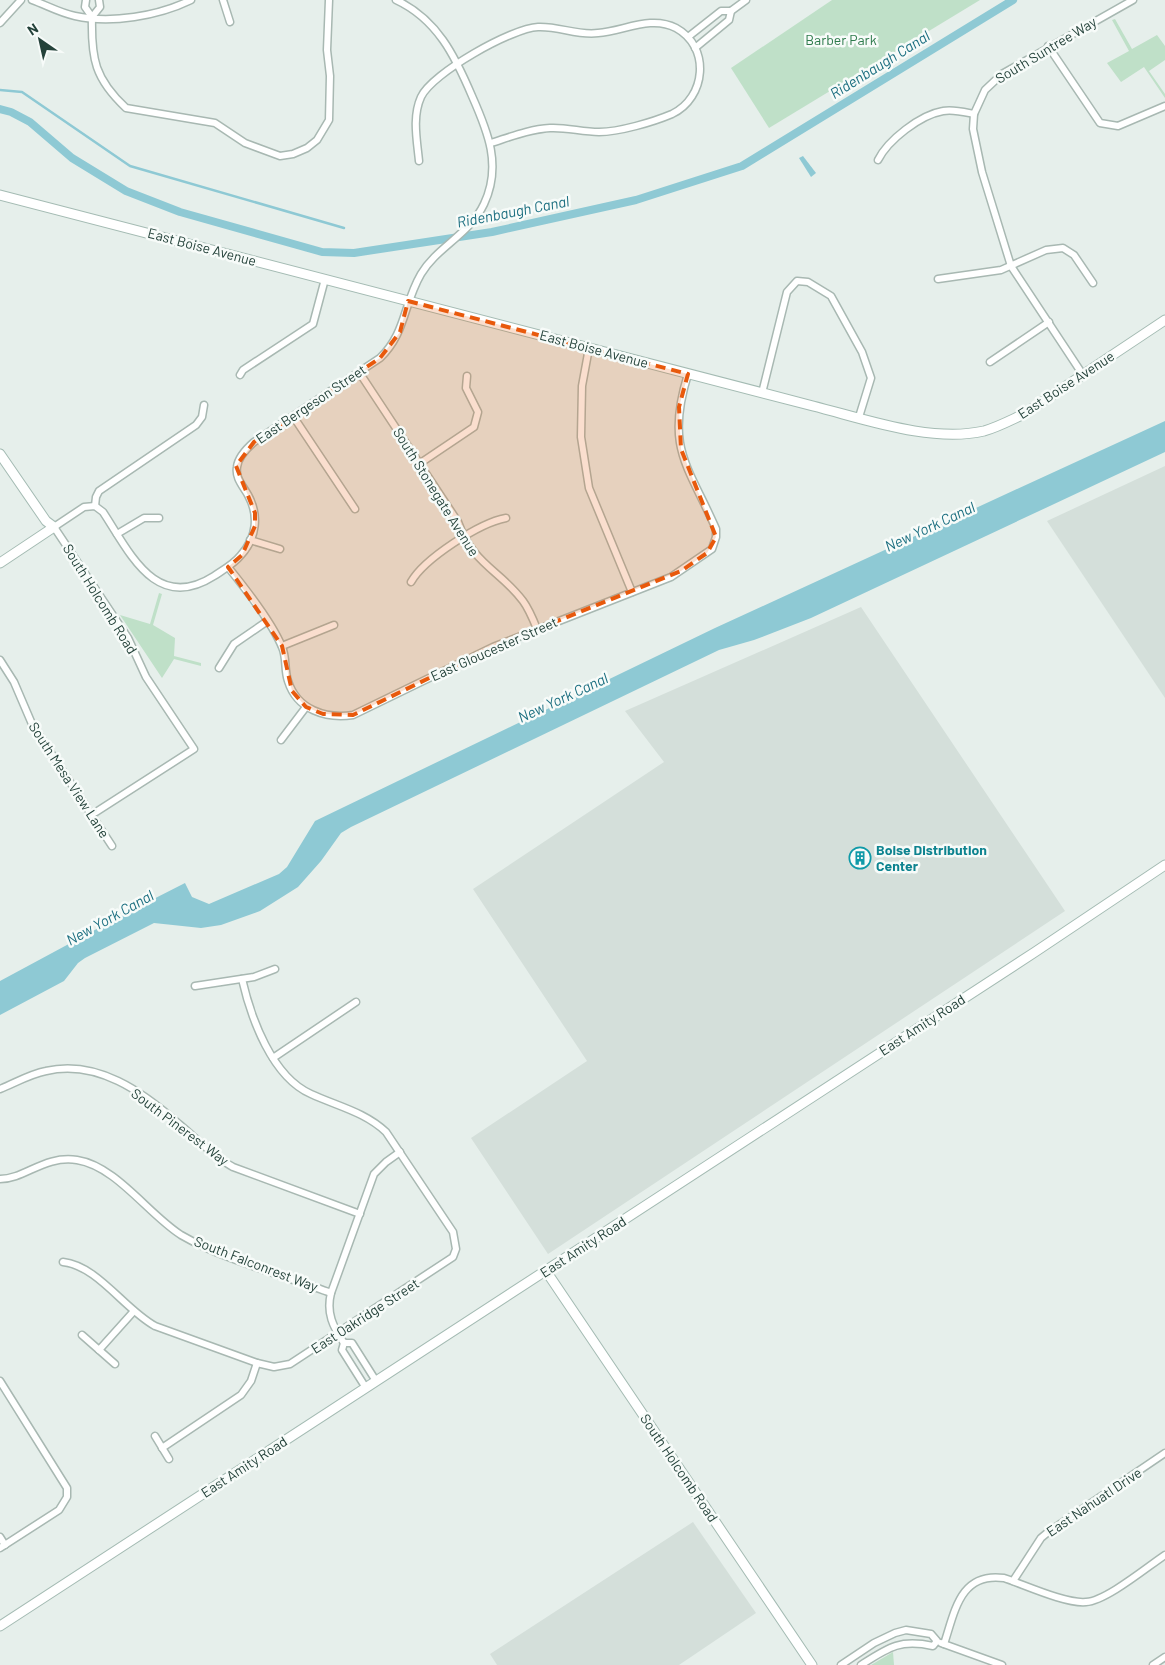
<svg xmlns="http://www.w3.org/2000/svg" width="1165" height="1665" font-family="Barlow,sans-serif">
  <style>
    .built { fill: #d4dfda }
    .green { fill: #bfe0c8 }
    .water { fill: #8ec9d4 }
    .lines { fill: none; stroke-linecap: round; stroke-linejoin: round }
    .stream { stroke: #8ec9d4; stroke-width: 2.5 }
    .canal { stroke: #8ec9d4; stroke-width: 8 }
    .street-casing { stroke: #a8b8b2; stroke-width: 9 }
    .secondary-casing { stroke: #a4bbb3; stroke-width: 11 }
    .street { stroke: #fff; stroke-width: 6 }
    .secondary { stroke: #fff; stroke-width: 9 }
    .marked { fill: #e8590c; fill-opacity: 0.2; stroke: #e8590c; stroke-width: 4; stroke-dasharray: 10 6; stroke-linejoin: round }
    .labels { text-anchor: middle; stroke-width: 5; stroke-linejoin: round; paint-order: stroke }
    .park-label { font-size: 14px; fill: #2d7a4b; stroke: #f7fbf9 }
    .street-label { font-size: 14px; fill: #24423a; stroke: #f7fbf9 }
    .culture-label { font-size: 14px; font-weight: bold; fill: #0d838f; stroke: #f7fbf9; text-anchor: start }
    .water-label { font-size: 15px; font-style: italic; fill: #1c6f80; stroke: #f7fbf9 }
  </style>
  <rect width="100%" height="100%" fill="#e6efeb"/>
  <g class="built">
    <path d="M1165,466V698L1047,521Z"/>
    <path d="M861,607L1065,911L548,1254L471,1138L587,1061L473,889L664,762L625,711Z"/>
    <path d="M693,1522L756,1613L679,1665H497L490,1654Z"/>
  </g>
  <g class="green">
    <path d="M832,0H980L769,128L731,68Z"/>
    <path d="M1115,19L1132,49L1157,35L1165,46V60L1149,71L1165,94V98L1144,67L1121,82L1107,63L1129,51L1112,20Z"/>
    <path d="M159,593L162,594L153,625L175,638L174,656L201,663V666L174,659L162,678L120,615L150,624Z"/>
    <path d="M893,1652L894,1665H871Z"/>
  </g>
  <g class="water">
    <path d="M803,156L816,173L811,177L799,158Z"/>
    <path d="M1165,421V452L811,618L754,640L719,650L351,827L341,833L321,861L298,887L260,911L221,925L201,928L154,923L85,958L78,963L64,981L0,1015V981L130,911L185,883L192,897L209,904L279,874L287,867L315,821L715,628Z"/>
  </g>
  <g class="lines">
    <path class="stream" d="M0,90L22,92L130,166L344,228"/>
    <path class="canal" d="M0,109L11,112L30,122L72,158L126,191L180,212L322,252L354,253L492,232L636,200L742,166L1013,0"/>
    <g class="street-casing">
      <g id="street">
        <path d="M32,0C46,5 60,13 75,16C111,24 158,16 191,0"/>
        <path d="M86,0L85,7L92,17"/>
        <path d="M223,0L230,22"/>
        <path d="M731,11L746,0"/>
        <path d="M92,17C91,59 95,79 126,108L215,123L245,143L280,156L293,154L307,148L317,140L329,120L330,76L327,50L329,0"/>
        <path d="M92,17L100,7L99,0"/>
        <path d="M0,23L21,0"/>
        <path d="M688,37L721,11H731L729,20L695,48"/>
        <path d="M1048,46L1100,123L1118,126L1165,106"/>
        <path d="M878,160C888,140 920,115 943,111C953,109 964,112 974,114"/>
        <path d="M419,161C417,140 412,117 421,97C432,73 512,28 538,27C559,26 578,36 598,33C624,31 651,15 676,28C711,47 706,98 672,114C653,122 619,132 599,132C582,132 566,127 550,128C530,129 510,137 491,143"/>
        <path d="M938,279L1001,270L1046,250L1063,248L1074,255L1093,283"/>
        <path d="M589,348L582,386L581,437L589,488L632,592"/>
        <path d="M990,362L1049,322"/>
        <path d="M359,372L458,522C474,566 499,569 523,601C529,609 533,619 537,629"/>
        <path d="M240,375L243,370L313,324L325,279"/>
        <path d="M1083,375L1011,266L982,172L973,129L974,114L985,90L1002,74L1133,0"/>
        <path d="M762,393L787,292L797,281L808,282L831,296L862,352L871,378L859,417"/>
        <path d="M293,416L355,509"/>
        <path d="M419,464L474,427L478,412L466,388L467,376"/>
        <path d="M95,506L96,497L99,491L196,425L202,417L204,405"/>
        <path d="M117,534L144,518H159"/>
        <path d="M250,540L280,549"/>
        <path d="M228,567C245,588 272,622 282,647C287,658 284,670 288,681C297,710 326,719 353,715L493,647L671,577L712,549L716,537V529C688,465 665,448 688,374"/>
        <path d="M411,582C424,559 479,523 506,518"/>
        <path d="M282,646L334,625"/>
        <path d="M0,660L14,682L32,724L112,846"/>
        <path d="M219,668L234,644L266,622"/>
        <path d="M281,740L306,707"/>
        <path d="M96,812L194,749L146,677L128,638L54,527L84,507L95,506L103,512C130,553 156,613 214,576C223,570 234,564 241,555C257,537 259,515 248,495C243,486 235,478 237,467C238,457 246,449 254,442L380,358C406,333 403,305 421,274C437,247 470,234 484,204C502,166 488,132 472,96C455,56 437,19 396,0"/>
        <path d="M195,986L254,977L275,969"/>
        <path d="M273,1058L356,1002"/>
        <path d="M0,1089C15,1083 30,1074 46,1071C97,1059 143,1092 179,1124C197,1139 213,1156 233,1167L360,1214"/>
        <path d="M0,1179C25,1179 44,1155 77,1160C116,1166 148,1214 181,1235C222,1259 285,1276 331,1293"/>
        <path d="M63,1262C98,1266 124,1309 155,1326L257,1363L274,1367L290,1364L453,1257L456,1249L453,1232L386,1132C365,1112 337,1106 311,1094C272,1077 251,1018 242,979"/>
        <path d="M82,1335L115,1364"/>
        <path d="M344,1343C333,1327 326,1313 331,1293L374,1174L386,1162L400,1152"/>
        <path d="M99,1350L134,1311"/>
        <path d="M0,1381L67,1488V1497L59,1510L0,1548"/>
        <path d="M366,1388L342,1350L344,1343H352L376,1381"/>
        <path d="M155,1436L169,1459"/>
        <path d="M162,1448L241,1395L251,1381L257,1363"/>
        <path d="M0,1537L5,1545"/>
        <path d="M1013,1581L1041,1538L1047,1533L1165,1453"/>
        <path d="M941,1643L1002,1665"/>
        <path d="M944,1644C955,1611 960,1572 1004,1578C1025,1585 1066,1604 1086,1602C1106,1601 1147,1567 1165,1555"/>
        <path d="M841,1665L874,1643L895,1633L906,1630L931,1634L937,1641L933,1646C900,1639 889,1647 861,1665"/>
        <path d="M1153,1665L1165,1657"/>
      </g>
    </g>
    <g class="secondary-casing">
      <g id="secondary">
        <path d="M0,195L813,406C865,419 931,443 984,431C998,427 1011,420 1024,414L1165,320"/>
        <path d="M0,454L46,521L54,527L0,563"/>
        <path d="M546,1271L812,1665"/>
        <path d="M0,1626L1035,952L1165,865"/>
      </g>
    </g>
    <use href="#street" class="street"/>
    <use href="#secondary" class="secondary"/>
  </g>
  <path class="marked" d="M408,301L688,374L679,407L681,449L716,537L707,553L681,571L493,647L353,715L323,714L306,707L292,691L282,646L228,567L242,555L255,526V513L236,466L254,442L380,358L400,332Z"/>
  <defs>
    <g id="building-ring" transform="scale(1.125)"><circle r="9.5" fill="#f7fbf9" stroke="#0f9aa8" stroke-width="1.5"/><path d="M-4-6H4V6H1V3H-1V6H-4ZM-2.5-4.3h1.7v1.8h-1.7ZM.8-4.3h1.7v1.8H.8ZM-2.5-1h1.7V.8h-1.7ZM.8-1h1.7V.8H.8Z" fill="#0f9aa8"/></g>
  </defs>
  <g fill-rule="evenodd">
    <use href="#building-ring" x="860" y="858"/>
  </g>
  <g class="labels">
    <g class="park-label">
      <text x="841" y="45">Barber Park</text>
    </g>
    <g class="street-label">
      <text transform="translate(1046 50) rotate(-31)" y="5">South Suntree Way</text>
      <text transform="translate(202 247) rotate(15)" y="5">East Boise Avenue</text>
      <text transform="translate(594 349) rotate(15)" y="5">East Boise Avenue</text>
      <text transform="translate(1066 385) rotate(-33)" y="5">East Boise Avenue</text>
      <text transform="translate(311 404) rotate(-34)" y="5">East Bergeson Street</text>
      <text transform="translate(436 492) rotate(58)" y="5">South Stonegate Avenue</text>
      <text transform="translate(100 599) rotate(58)" y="5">South Holcomb Road</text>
      <text transform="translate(494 649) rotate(-24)" y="5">East Gloucester Street</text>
      <text transform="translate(69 780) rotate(57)" y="5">South Mesa View Lane</text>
      <text transform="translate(922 1025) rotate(-33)" y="5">East Amity Road</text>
      <text transform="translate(180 1127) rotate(37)" y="5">South Pinerest Way</text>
      <text transform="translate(583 1247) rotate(-33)" y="5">East Amity Road</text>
      <text transform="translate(256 1264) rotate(21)" y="5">South Falconrest Way</text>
      <text transform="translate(365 1316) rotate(-33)" y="5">East Oakridge Street</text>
      <text transform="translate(244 1467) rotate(-33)" y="5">East Amity Road</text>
      <text transform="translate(679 1468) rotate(56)" y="5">South Holcomb Road</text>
      <text transform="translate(1094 1502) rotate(-34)" y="5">East Nahuatl Drive</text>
    </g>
    <g class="culture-label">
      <text x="876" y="855">Boise Distribution<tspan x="876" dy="16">Center</tspan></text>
    </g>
    <g class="water-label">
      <text transform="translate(880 65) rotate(-32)" y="5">Ridenbaugh Canal</text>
      <text transform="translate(513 212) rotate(-11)" y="5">Ridenbaugh Canal</text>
      <text transform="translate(930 527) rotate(-25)" y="5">New York Canal</text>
      <text transform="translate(563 698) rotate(-25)" y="5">New York Canal</text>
      <text transform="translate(110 918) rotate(-29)" y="5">New York Canal</text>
    </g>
  </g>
  <g transform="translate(40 40) rotate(326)" stroke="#f7fbf9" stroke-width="4" paint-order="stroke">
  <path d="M0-4L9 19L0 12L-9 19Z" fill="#24423a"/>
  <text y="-8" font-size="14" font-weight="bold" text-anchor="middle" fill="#24423a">N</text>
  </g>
</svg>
